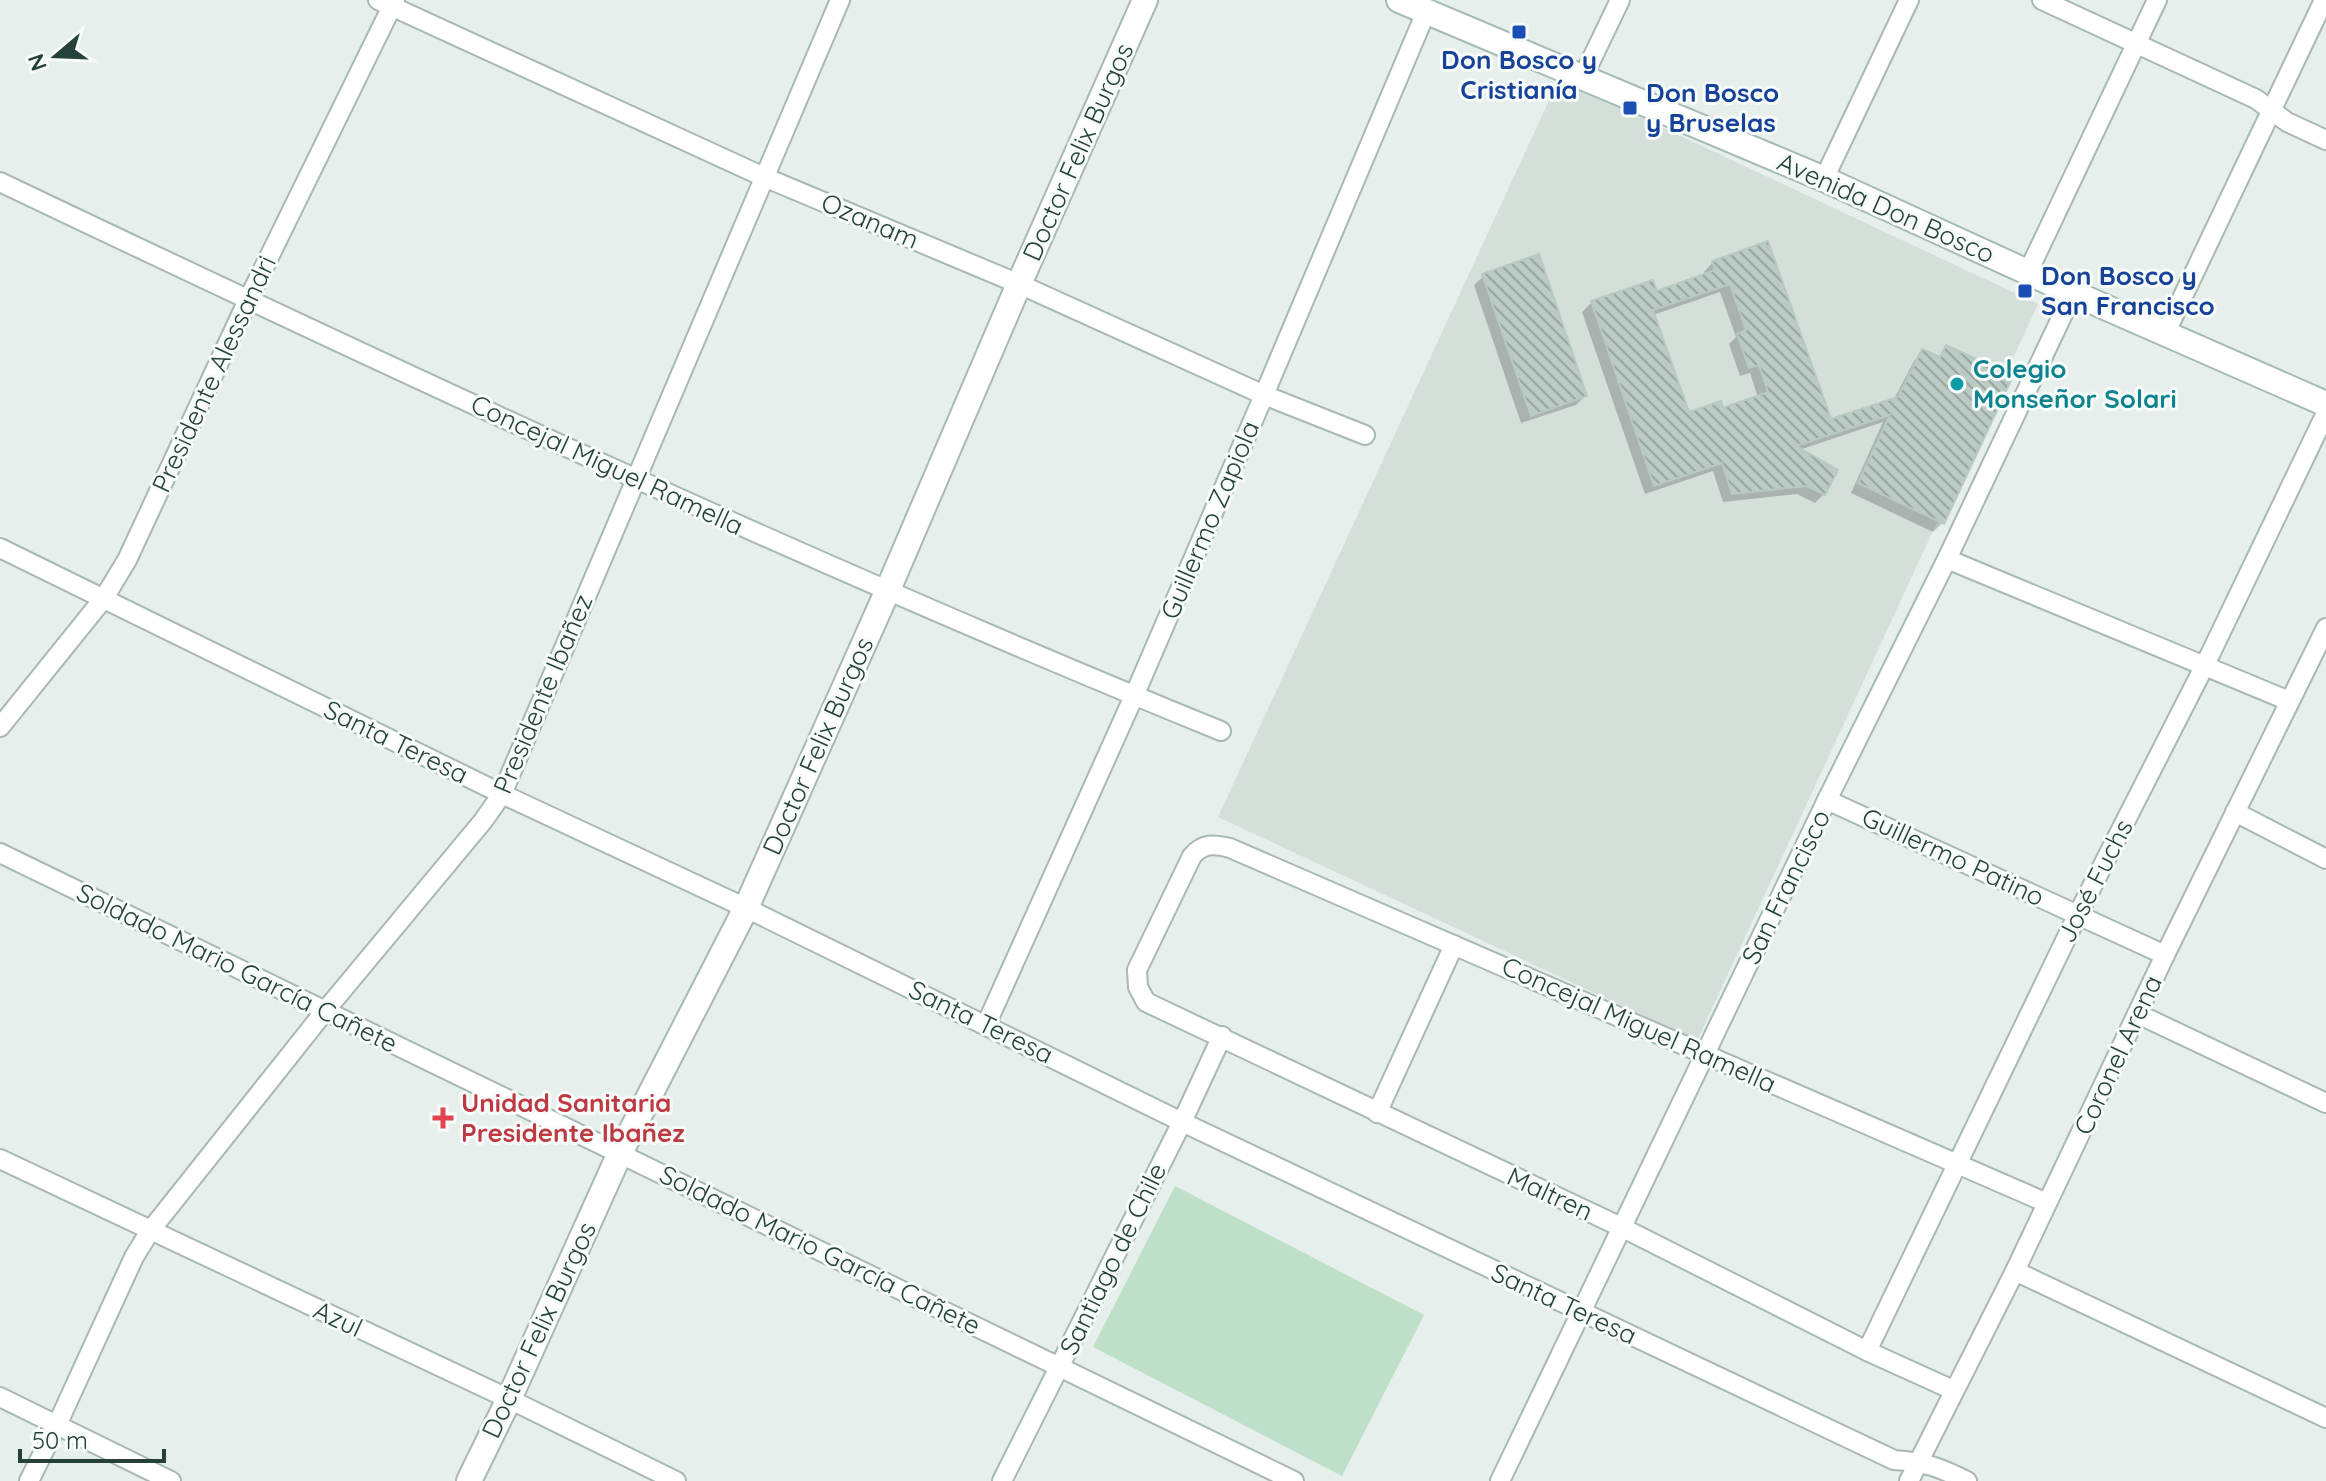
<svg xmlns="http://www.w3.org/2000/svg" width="2326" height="1481" font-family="Quicksand,sans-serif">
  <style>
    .built { fill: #d4dfda }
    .garden { fill: #bfe0c8 }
    .shadow { fill: #0003; fill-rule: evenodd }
    .building { fill: url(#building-back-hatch); stroke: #b8c9c2; stroke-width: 2; fill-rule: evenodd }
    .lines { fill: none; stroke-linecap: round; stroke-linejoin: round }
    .minor-casing { stroke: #a8b8b2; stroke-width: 22 }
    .tertiary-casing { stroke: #a8b8b2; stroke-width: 28 }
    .secondary-casing { stroke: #a4bbb3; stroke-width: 28 }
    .minor { stroke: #fff; stroke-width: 18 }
    .tertiary { stroke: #fff; stroke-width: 24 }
    .secondary { stroke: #fff; stroke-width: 24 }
    .transit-dot { fill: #1a4fb4; stroke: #f7fbf9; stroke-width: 3 }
    .culture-dot { fill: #0f9aa8; stroke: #f7fbf9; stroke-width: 3 }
    .health-dot { fill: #e0444e; stroke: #f7fbf9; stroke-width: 3 }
    .labels { text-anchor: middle; stroke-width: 6; stroke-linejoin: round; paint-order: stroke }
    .transit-label { font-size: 26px; font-weight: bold; fill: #164399; stroke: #f7fbf9; text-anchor: start }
    .street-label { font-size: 26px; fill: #24423a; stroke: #f7fbf9 }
    .culture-label { font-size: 26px; font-weight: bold; fill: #0d838f; stroke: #f7fbf9; text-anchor: start }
    .health-label { font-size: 26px; font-weight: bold; fill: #be3a42; stroke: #f7fbf9; text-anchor: start }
  </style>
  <defs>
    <pattern id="building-back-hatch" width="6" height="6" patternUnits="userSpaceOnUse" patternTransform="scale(2)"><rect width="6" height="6" fill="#bbcac4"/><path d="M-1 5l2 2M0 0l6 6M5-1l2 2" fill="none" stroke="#98a6a0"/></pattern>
  </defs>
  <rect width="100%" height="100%" fill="#e6efeb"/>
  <path class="built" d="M1559,79L2038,304L1697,1041L1218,817Z"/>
  <path class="garden" d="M1175,1186L1424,1315L1342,1476L1093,1347Z"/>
  <g class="shadow">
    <path d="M1767,244L1829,422L1893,401L1914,361L1923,351L1937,358L1947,348L1942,523L1933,532L1851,493L1883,422L1799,450L1824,494L1815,503L1797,494L1723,502L1713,471L1645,494L1582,312L1592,302L1656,293L1705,276L1704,272L1713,262ZM1720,292L1736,337L1729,344L1740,376L1750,373L1758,398L1722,411L1688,415L1653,315Z"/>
    <path d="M1484,276L1585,396L1576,405L1521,423L1474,285Z"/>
  </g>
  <g class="building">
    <path d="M1768,241L1831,419L1898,397L1922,349L1940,357L1946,345L2013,376L1944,524L1858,483L1890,415L1796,446L1838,470L1825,495L1807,486L1732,494L1722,463L1654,486L1591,301L1653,280L1657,291L1715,270L1712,261ZM1730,284L1746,330L1737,334L1749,368L1759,365L1768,392L1723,408L1721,401L1689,412L1653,310Z"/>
    <path d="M1539,254L1587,396L1531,416L1482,274Z"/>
  </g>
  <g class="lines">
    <g class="minor-casing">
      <g id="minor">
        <path d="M378,0L764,177L1019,284L1264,395L1365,435"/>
        <path d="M2042,0L2256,99L2287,122L2326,140"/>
        <path d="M1583,77L1620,0"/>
        <path d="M1824,179L1909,0"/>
        <path d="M0,182C403,374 808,563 1221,731"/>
        <path d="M2028,272L2157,0"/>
        <path d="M2165,334L2324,0"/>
        <path d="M0,548L502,794L746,908L1182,1122L1894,1460C1925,1462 1939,1467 1967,1481"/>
        <path d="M1947,559L2289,701"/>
        <path d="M0,727L104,598L127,560L248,300L395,0"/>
        <path d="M1827,800L2165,955"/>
        <path d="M2235,812L2326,859"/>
        <path d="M0,853L1294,1481"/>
        <path d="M2138,1014L2326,1103"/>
        <path d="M986,1025L1134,696L1264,395L1426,12"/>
        <path d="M1377,1113L1454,945"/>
        <path d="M0,1159L509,1399L676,1481"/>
        <path d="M2015,1271L2326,1418"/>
        <path d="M1867,1351L2078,914L2205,665L2326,413"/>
        <path d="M1953,1390L1867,1351L1623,1228L1146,1002L1138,987L1137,970L1192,856C1203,843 1214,844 1230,848L2047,1203"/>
        <path d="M0,1397L171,1481"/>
        <path d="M29,1481L57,1425L134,1257L150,1231L325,1011L483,821L502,794L840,0"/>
        <path d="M1002,1481L1182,1122L1222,1036"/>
        <path d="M1500,1481L1827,800L1947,559L2073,293"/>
        <path d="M1909,1481L2015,1271L2165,955L2326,628"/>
      </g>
    </g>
    <g class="tertiary-casing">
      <path id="tertiary" d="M469,1481L509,1399L620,1153L746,908L887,592L1019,284L1145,0"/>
    </g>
    <g class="secondary-casing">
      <path id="secondary" d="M1399,0L1824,179L2073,293L2326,404"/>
    </g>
    <use href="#minor" class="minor"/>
    <use href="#tertiary" class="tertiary"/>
    <use href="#secondary" class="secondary"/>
  </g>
  <g class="transit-dot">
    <rect x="1511" y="24" width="16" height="16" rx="4"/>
    <rect x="1622" y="100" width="16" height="16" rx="4"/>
    <rect x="2017" y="283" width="16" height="16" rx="4"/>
  </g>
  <circle class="culture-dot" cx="1957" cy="384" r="8"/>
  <path class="health-dot" d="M439 1106h8v8h8v8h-8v8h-8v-8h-8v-8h8z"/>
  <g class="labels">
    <g class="transit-label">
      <text x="1519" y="69" text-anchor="middle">Don Bosco y<tspan x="1519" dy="30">Cristianía</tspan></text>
      <text x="1646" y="102">Don Bosco<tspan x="1646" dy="30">y Bruselas</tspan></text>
      <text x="2041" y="285">Don Bosco y<tspan x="2041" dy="30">San Francisco</tspan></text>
    </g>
    <g class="street-label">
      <text transform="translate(1078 152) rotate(-66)" y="9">Doctor Felix Burgos</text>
      <text transform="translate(1886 208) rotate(24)" y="9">Avenida Don Bosco</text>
      <text transform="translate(870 221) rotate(23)" y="9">Ozanam</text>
      <text transform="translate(214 374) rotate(-65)" y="9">Presidente Alessandri</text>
      <text transform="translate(607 465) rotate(25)" y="9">Concejal Miguel Ramella</text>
      <text transform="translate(1210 520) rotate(-67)" y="9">Guillermo Zapiola</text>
      <text transform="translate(543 694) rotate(-67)" y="9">Presidente Ibañez</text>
      <text transform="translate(396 742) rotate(26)" y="9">Santa Teresa</text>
      <text transform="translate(818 746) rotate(-66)" y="9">Doctor Felix Burgos</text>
      <text transform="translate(1953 857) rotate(25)" y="9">Guillermo Patino</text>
      <text transform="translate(2095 881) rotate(-63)" y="9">José Fuchs</text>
      <text transform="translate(1786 887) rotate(-64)" y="9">San Francisco</text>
      <text transform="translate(237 968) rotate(26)" y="9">Soldado Mario García Cañete</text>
      <text transform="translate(981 1022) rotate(26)" y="9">Santa Teresa</text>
      <text transform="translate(1639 1025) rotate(24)" y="9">Concejal Miguel Ramella</text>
      <text transform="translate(2118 1055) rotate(-65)" y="9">Coronel Arena</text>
      <text transform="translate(1550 1194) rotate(25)" y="9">Maltren</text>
      <text transform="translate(820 1250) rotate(26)" y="9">Soldado Mario García Cañete</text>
      <text transform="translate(1113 1259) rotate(-64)" y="9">Santiago de Chile</text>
      <text transform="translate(1564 1304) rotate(25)" y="9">Santa Teresa</text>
      <text transform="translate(338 1319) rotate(25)" y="9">Azul</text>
      <text transform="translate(539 1330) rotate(-65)" y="9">Doctor Felix Burgos</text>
    </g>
    <g class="culture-label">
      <text x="1973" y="378">Colegio<tspan x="1973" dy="30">Monseñor Solari</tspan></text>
    </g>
    <g class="health-label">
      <text x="461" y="1112">Unidad Sanitaria<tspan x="461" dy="30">Presidente Ibañez</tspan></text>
    </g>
  </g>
  <g transform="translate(56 56) rotate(251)" stroke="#f7fbf9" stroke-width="6" paint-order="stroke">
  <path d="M0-6L14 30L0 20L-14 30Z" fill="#24423a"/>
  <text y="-12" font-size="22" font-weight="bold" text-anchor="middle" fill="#24423a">N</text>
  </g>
  <path d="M20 1449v12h144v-12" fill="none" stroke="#24423a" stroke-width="4"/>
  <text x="32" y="1449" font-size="24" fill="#24423a" stroke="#f7fbf9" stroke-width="6" paint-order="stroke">50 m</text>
</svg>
